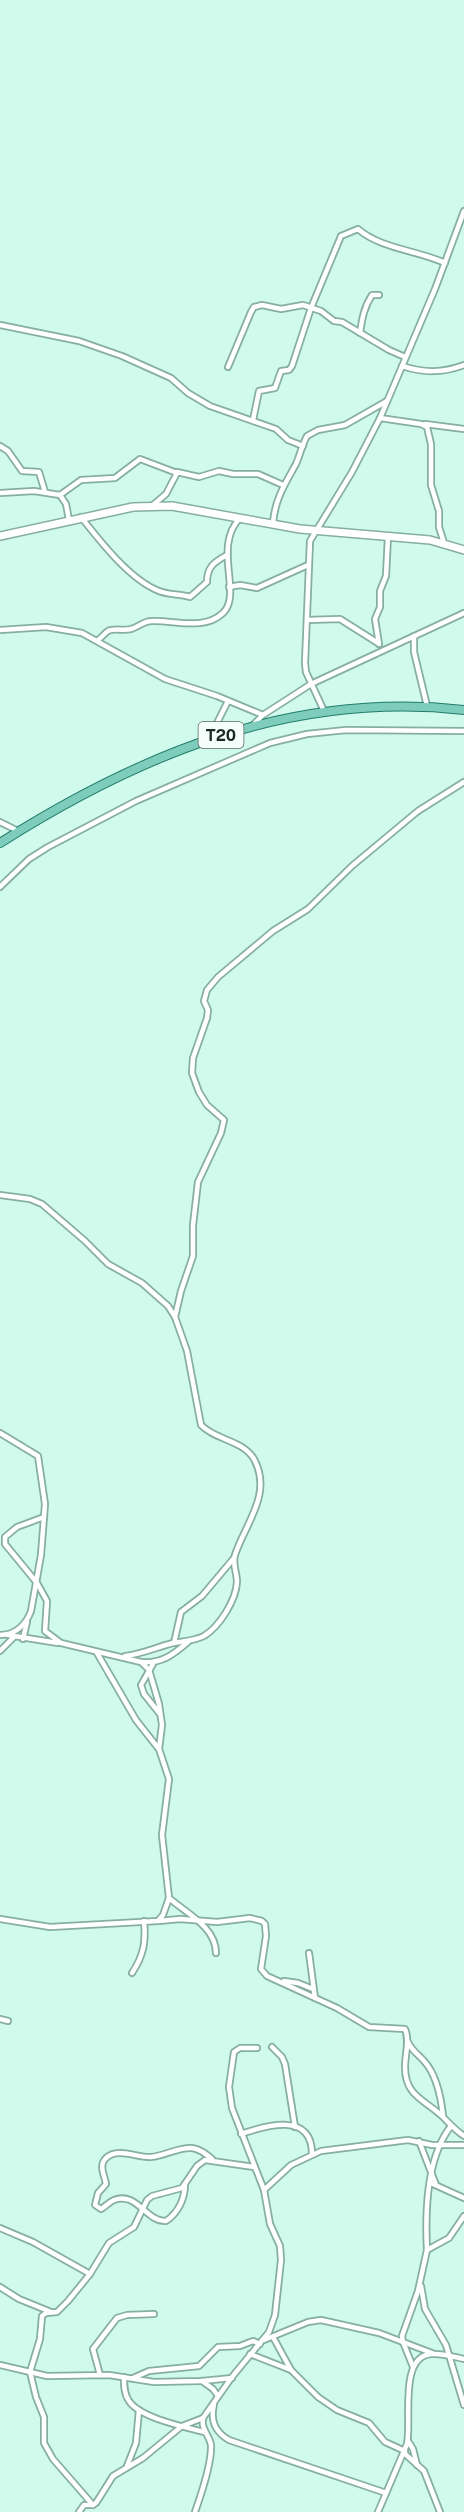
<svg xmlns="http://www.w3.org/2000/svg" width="464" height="2512" font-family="'Public Sans',sans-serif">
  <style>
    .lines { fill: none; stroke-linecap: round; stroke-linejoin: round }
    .street-casing { stroke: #86aea2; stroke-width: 8 }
    .secondary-casing { stroke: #86aea2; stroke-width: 10 }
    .primary-casing { stroke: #227c69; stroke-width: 10 }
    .street { stroke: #fff; stroke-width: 4.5 }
    .secondary { stroke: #fff; stroke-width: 7 }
    .primary { stroke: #7eccbb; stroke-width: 8 }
    .labels { text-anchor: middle; stroke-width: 5; stroke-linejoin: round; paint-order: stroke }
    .shield { fill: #f6fefb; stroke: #5b6864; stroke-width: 1.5 }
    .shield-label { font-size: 16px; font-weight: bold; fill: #182823 }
  </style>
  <rect width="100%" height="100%" fill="#cffaec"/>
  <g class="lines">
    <g class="street-casing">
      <g id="street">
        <path d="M0,325L79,341L122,356L171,378L188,393L210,406L276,429L288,440L303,446"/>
        <path d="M360,333C362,319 364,307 372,295H379"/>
        <path d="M402,366C424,373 442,373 464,365"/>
        <path d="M228,367L251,312L254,307L262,305L281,309L303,305L321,311L334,321L342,322L389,350L405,357"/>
        <path d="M380,418L421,424L427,427L431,444V485L439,511V527L444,543"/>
        <path d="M253,420L259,391L275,388L281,371L289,370L292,366L311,308L341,236L358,229C381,249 417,250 445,263"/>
        <path d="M425,424L464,429"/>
        <path d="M0,446L8,451L22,471L39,472L45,492"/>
        <path d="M177,472L199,477L219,471L233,474H258L283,485"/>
        <path d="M0,493L34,491L60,495L66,504L69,520"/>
        <path d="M60,495L81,480L115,478L140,459L177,473L166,494L153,505"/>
        <path d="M81,517C100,541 130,580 159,591C169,595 180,594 190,597L207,582C207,567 214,562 227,555"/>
        <path d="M273,523C275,499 285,484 296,464C300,455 302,445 307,436L318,430L345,425L387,401"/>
        <path d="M229,587L240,585L257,588L308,565"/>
        <path d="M307,620L340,619L378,643"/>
        <path d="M0,630L46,627L82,633L165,679L217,696L263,715"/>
        <path d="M414,636V652L427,706"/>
        <path d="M98,640C101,638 105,633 108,631C114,628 124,631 131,629C139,627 143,621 152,621C175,620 204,631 223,613C243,594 212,547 240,518"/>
        <path d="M379,644L375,619L380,607V591L386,576L388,536"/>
        <path d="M324,711L306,672L305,663L310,541L352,472L380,418L435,289L464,211"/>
        <path d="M253,725L263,715L311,684L464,613"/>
        <path d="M204,740L214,729L228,701"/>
        <path d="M0,822L18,831"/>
        <path d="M0,887L29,859L48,847L136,801L270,743L307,734L346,730L464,731"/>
        <path d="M0,1195L30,1199L42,1204L85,1241L108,1264L142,1283L168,1306L175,1317L187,1351L201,1425C215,1440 243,1440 254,1459C273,1494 245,1524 235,1555C232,1563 237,1573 237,1582C236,1600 220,1626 204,1636C194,1641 184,1641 173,1643C157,1647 142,1654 125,1656"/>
        <path d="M175,1317L181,1291L193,1256V1225L198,1182L221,1133L224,1120L207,1105L199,1092L192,1073L193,1058L207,1018L208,1010L204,1001L207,990L218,977L273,931L308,909L352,866L418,811L464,782"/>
        <path d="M0,1433L38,1456L45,1504L41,1555L31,1611C26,1625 15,1635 0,1635"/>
        <path d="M8,1635L58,1643"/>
        <path d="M23,1639L27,1622"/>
        <path d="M174,1643L181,1612L202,1596L234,1558"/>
        <path d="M0,1651L14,1637"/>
        <path d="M97,1653L136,1720L158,1748"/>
        <path d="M141,1662C161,1664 173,1655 188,1642"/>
        <path d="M153,1664L141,1685L144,1694L160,1714"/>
        <path d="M169,1898C186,1913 216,1927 216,1953"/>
        <path d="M0,1919L50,1927L158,1921L163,1915L169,1898L162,1835L169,1779L159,1749L162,1725L159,1704L149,1670L141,1662L61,1643L45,1631L47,1601L37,1583L5,1544V1537L17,1527L44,1517"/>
        <path d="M159,1921L180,1919L217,1922L250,1918L262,1921L265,1924L266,1936L261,1969L267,1976L337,2008L369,2027L405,2029C410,2041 405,2054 405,2067C405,2097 426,2100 443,2117C450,2124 455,2130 464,2136"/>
        <path d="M309,1953L315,1998"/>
        <path d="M132,1973C144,1955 146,1941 144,1921"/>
        <path d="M284,1981L298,1983L313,1989"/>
        <path d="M0,2019L8,2021"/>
        <path d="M408,2042C412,2051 418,2054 424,2061C437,2075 441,2097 443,2116"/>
        <path d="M272,2047L282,2057L285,2064L295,2127"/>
        <path d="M241,2134C267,2125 312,2112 312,2154"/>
        <path d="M419,2141L436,2185"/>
        <path d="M185,2184C185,2199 178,2213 166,2221C146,2222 137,2191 114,2200C109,2202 106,2206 101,2209L95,2205L98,2193L106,2184C105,2176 98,2166 106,2158C118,2147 137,2158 151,2157C165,2156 178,2147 192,2148C200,2149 206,2154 212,2159"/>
        <path d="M433,2184L464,2198"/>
        <path d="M264,2190L291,2165L321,2151L408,2140L432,2145H464"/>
        <path d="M0,2228L33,2242L90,2274"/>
        <path d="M427,2250C425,2211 426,2158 451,2126"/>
        <path d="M421,2286L425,2309L446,2345L464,2405"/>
        <path d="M0,2287L19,2299L51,2312"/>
        <path d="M273,2337L291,2370"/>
        <path d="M264,2340L308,2322L321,2320L379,2333L432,2353"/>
        <path d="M250,2354L291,2370L318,2397L337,2410L369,2423L385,2442L405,2451"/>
        <path d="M0,2365L47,2376L109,2375L154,2382L202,2381L232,2378"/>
        <path d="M413,2367L403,2342L402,2336L418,2291L427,2250L449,2238L464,2216"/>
        <path d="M100,2375L93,2349L117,2318L127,2315L154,2314"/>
        <path d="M124,2377C124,2385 124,2394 129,2401C140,2418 185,2427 204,2432"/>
        <path d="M133,2378L149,2371L199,2366L218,2347L240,2346L253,2341L260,2344"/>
        <path d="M202,2381L213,2389L218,2396"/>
        <path d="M214,2404C210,2421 215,2432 229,2440L386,2493"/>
        <path d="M408,2441L413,2449L417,2465"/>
        <path d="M404,2453L424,2471L440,2512"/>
        <path d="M127,2466L136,2443L139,2410"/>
        <path d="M93,2505L53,2459L44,2443V2417L36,2397L30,2372L40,2339L42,2316L46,2313L57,2312L68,2301L90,2274L109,2243L134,2227L147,2200L152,2196L182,2188L197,2166L205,2160L254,2167"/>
        <path d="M79,2512L84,2505H93L96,2503L113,2476L143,2458L182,2426L203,2418"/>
        <path d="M195,2512C201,2495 212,2463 211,2445C209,2434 201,2430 203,2418L232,2377L269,2332L275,2315L281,2260L280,2246L270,2224L264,2190L232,2108L229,2087L234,2052L240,2048H257"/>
        <path d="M378,2512L407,2444C412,2422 398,2355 432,2354C442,2353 454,2357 464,2359"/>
      </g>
    </g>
    <g class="secondary-casing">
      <path id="secondary" d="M0,536L133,507L172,506L300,529L430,540L464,550"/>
    </g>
    <g class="primary-casing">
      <path id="primary" d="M0,843C142,753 293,691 464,710"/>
    </g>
    <use href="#street" class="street"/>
    <use href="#secondary" class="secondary"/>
    <use href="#primary" class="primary"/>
  </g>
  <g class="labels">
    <rect class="shield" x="198.5" y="722" width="45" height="26" rx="4.5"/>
    <g class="shield-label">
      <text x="221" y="741">T20</text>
    </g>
  </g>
</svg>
